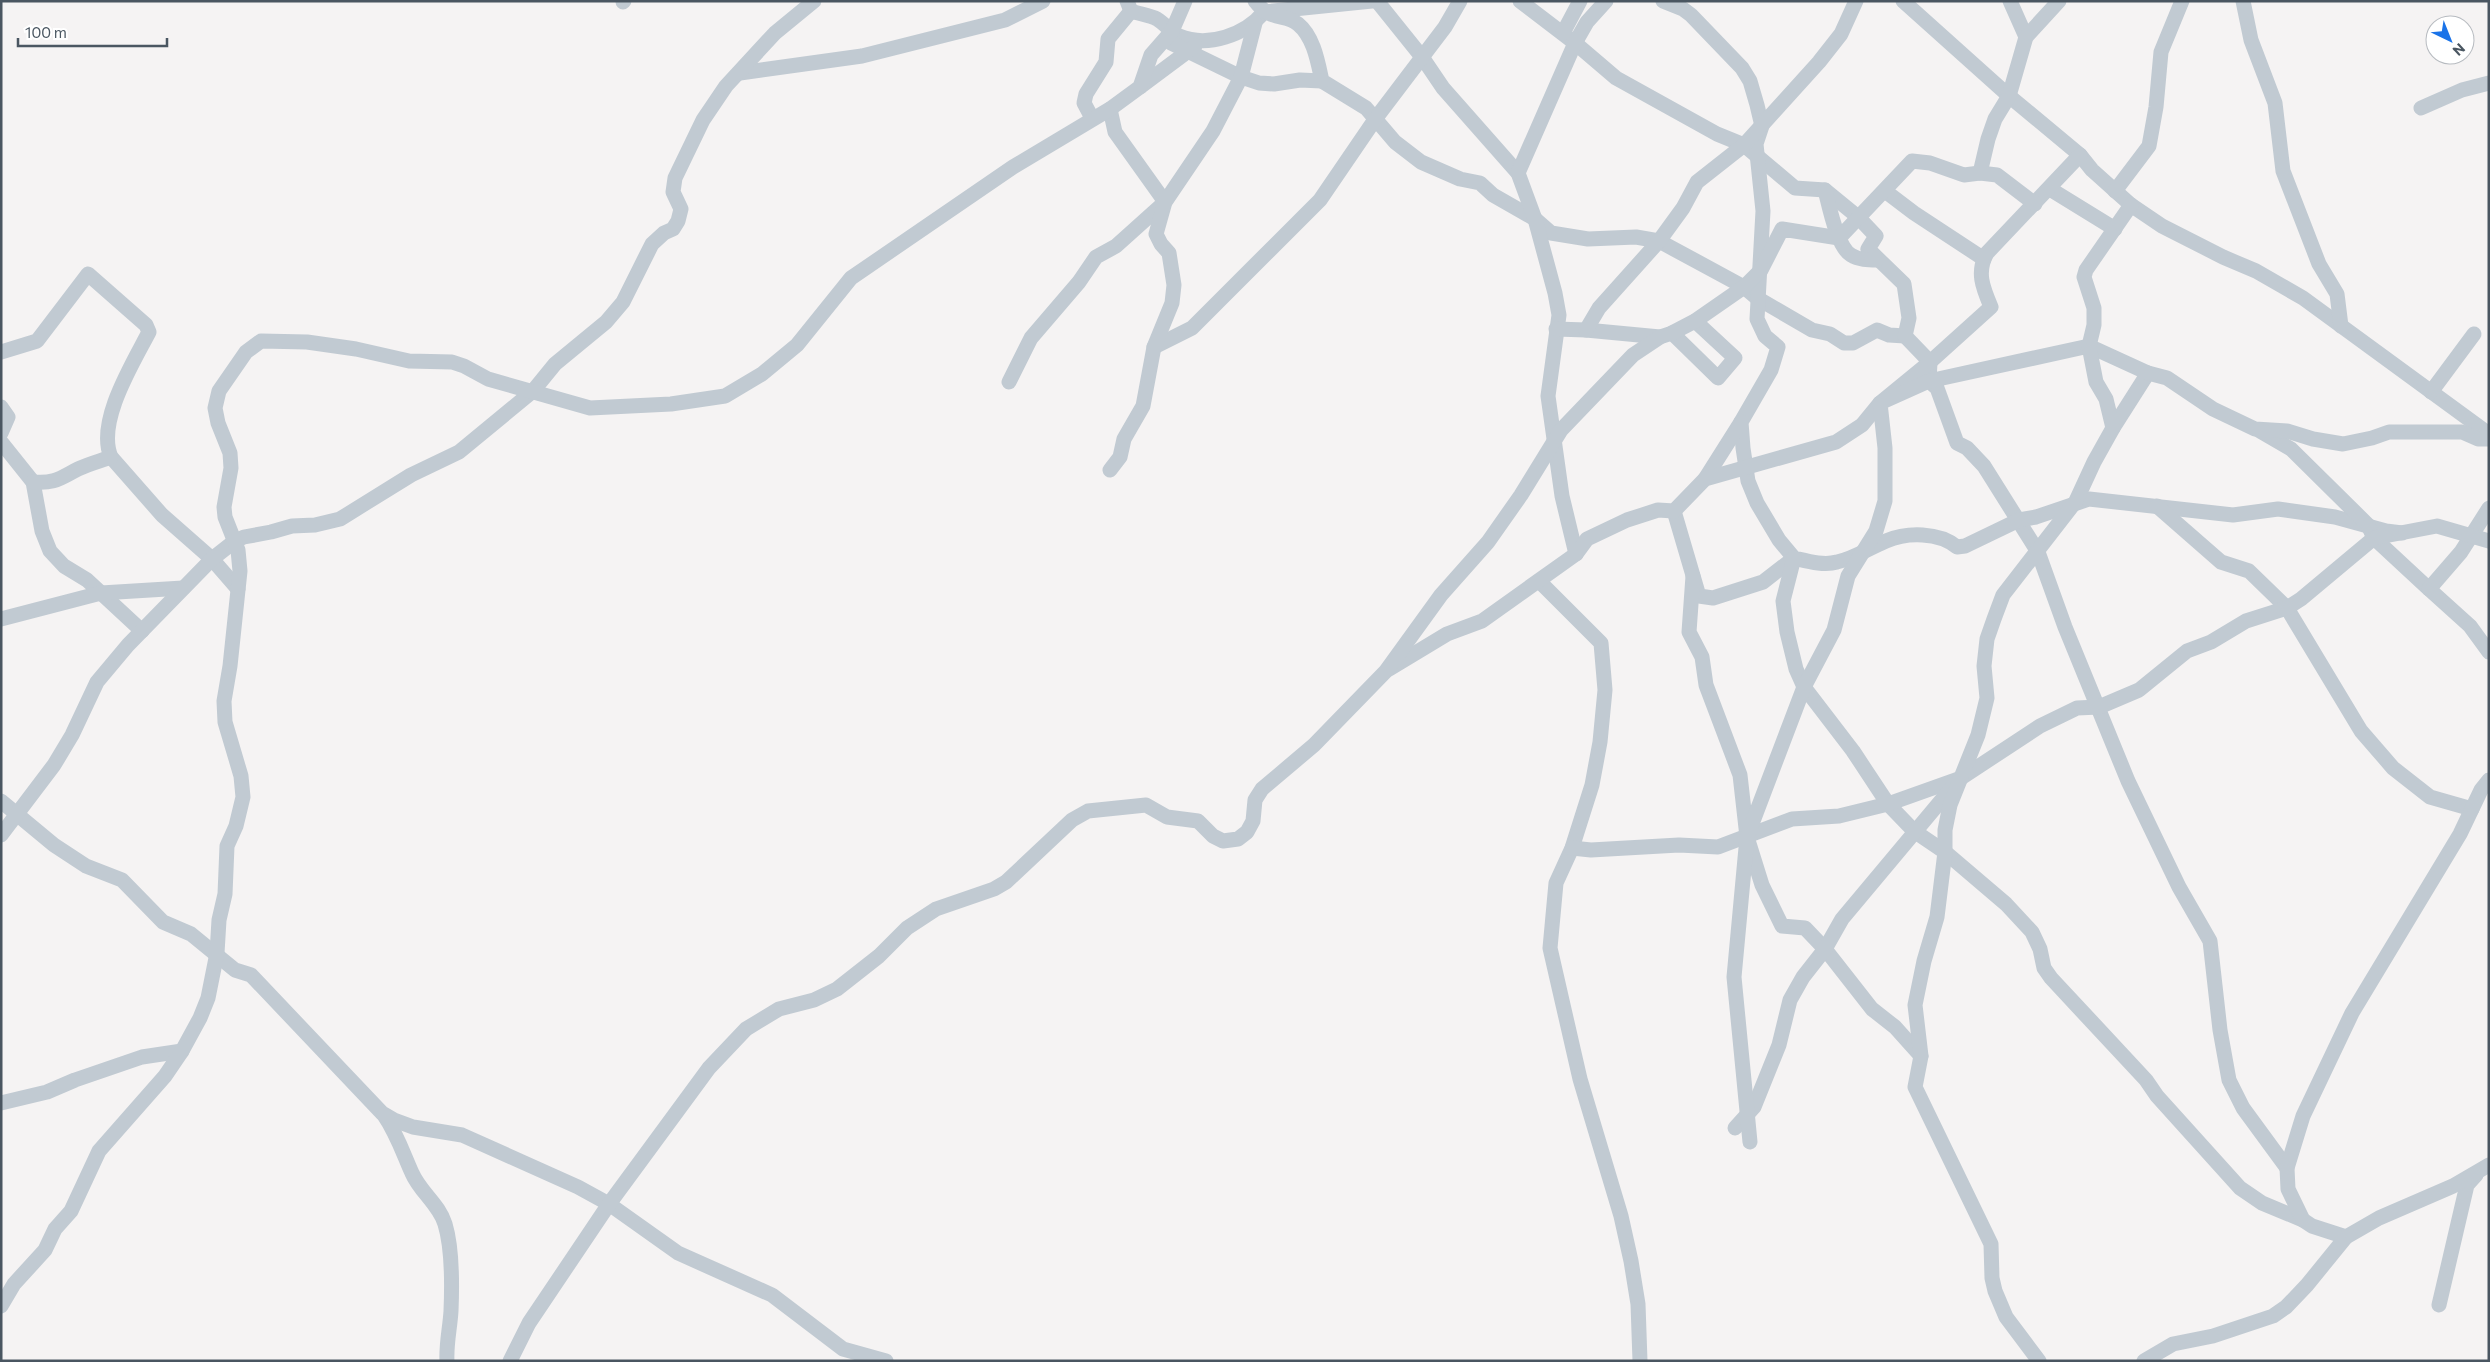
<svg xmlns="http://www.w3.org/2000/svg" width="2490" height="1362" font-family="Commissioner,sans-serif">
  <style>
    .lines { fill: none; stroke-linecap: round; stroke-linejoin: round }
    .minor { stroke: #c1cad2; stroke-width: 15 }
  </style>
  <rect width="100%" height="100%" fill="#f5f3f3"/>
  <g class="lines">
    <g class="minor">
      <path d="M1127,1L1131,11C1139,14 1150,15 1157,19C1165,24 1171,32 1179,36C1208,48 1245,35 1264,12L1372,1"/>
      <path d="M1255,1C1271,22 1284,13 1298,24C1314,37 1318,63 1322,81L1366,108L1395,142L1421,162L1460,179L1480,183L1493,195L1535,219L1551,233L1588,239L1636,237L1659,241L1744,287L1757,298L1812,330L1830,334L1844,343H1853L1877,330L1889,335L1905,336"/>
      <path d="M1377,1L1422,57L1443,88L1518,173L1535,219L1555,293L1559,315L1548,396L1562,496L1576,554"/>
      <path d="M1520,1L1575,43L1616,78L1717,134L1744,145L1795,188L1825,190L1858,217L1876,236L1868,249L1904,284L1909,318L1905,336L1930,362L1929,381L1937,388L1957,443L1967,448L1984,466L2038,552L2065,627L2128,781L2179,887L2210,941L2220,1030L2229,1080L2243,1108L2287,1168"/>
      <path d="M1663,1L1683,9L1691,15L1742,68L1750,81L1757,105L1762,126L1756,144L1763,211L1757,319L1765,336L1778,347L1771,370L1741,422L1743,448L1748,481L1757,503L1779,540L1794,558C1807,561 1824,566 1837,562C1855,558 1869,548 1886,541C1907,532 1939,532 1957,547L1965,546L2019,520L2036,517L2089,499L2233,515L2278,509L2335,517L2386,531L2402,533"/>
      <path d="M1903,1L2009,96L2080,155L2092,170L2131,205L2162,226L2223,257L2256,271L2303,298L2489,434"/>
      <path d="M2010,1L2026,37"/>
      <path d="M2243,1L2251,40L2275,103L2283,171L2319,264L2337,294L2341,326"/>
      <path d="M623,2L624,1"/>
      <path d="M1172,33L1171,43L1241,77L1259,83L1274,84L1300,80L1322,81"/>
      <path d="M1563,33L1580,1"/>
      <path d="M740,73L862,56L1005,20L1043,1"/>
      <path d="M1140,87L1195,46"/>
      <path d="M2421,108L2462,90L2489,83"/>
      <path d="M1092,118L1084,103L1086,94L1106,62L1108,39L1131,11"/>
      <path d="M1518,173L1575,43L1587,22L1606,1"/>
      <path d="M1980,173L1988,139L1995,119L2009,96L2026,37L2059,1"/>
      <path d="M2050,189L2115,229"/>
      <path d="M1825,190C1829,205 1837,247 1851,255C1859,260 1868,260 1877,260"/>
      <path d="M1885,191L1914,213L1984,259"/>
      <path d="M2115,191L2149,146L2156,107L2161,52L2182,1"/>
      <path d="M1556,329L1586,330L1660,337"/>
      <path d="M1586,330L1599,308L1659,241L1683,208L1697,182L1744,145L1819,62L1841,34L1856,1"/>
      <path d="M1672,333L1718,378L1735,358L1695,321"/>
      <path d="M1154,347L1192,328L1320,200L1376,118L1445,27L1460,1"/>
      <path d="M1,352L37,341L88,274L146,325L149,332C133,363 96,422 111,457L162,515L212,559L238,589"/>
      <path d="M1009,382L1031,338L1079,282L1096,257L1116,246L1165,202L1115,132L1110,109"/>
      <path d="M2431,392L2474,334"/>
      <path d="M1,407L8,417L1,433"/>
      <path d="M2113,428L2148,373"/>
      <path d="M2260,431L2291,449L2368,525L2374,538L2429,589"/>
      <path d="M1,442L33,482L42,531L50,551L64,566L87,580L142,631"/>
      <path d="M1110,470L1120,457L1124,439L1143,406L1154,347L1172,303L1174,285L1169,253L1161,244L1156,234L1165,202L1213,131L1241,77L1255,23"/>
      <path d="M1705,479L1741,422"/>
      <path d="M33,482C55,484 60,478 78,469C88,464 100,461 111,457"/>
      <path d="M2157,506L2221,562L2249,571L2287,608L2361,731L2393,768L2430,797L2472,809"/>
      <path d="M2489,508L2461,552L2429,589L2470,626L2489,652"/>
      <path d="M1674,511L1699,596L1713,598L1763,582L1794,558"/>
      <path d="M1794,558L1783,601L1787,632L1796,669L1804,687L1853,751L1888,804L1914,831L1945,852L2006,904L2032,932L2040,949L2044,968L2051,978L2146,1080L2157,1096L2240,1188L2262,1203L2303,1220"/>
      <path d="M1693,576L1689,632L1702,657L1706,685L1740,775L1747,837L1762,885L1782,926L1805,928L1825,949L1872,1009L1895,1027L1921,1056"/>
      <path d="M1540,582L1601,643L1605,690L1600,742L1592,785L1572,848L1556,883L1550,948L1580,1079L1621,1216L1631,1261L1638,1304L1640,1361"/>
      <path d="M1,619L101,593L183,588"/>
      <path d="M1389,669L1447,634L1482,621L1576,554L1587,539L1627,520L1658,510L1674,511L1705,479L1836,442L1862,425L1880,403L1930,362L1991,307C1983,288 1976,272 1987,253L2080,155"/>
      <path d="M1,801L54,845L86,866L122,880L163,922L191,934L235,970L251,975L382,1113L394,1120L413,1127L462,1135L578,1187L609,1204L678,1253L772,1295L843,1349L886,1361"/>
      <path d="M1,835L54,765L72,735L97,682L128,645L212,559L235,541L244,537L271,532L292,526L315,525L340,519L411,475L459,452L533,391L555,364L606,322L623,302L652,244L664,233L673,229L678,221L681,209L673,192L675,178L703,120L726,86L775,33L814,1"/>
      <path d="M1572,848L1591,850L1679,845L1718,847L1792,819L1839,816L1888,804L1961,778L2040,726L2077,708L2099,707L2139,690L2187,651L2211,642L2246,621L2287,608L2301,599L2374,538L2437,526L2489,541"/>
      <path d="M1,1103L47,1092L75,1080L142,1057L182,1051"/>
      <path d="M384,1115C397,1134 403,1153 412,1173C420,1192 439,1204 445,1224C452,1247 452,1287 451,1311C450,1328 446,1344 447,1361"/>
      <path d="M1735,1128L1754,1107L1779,1045L1790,1000L1803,977L1825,949L1842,919L1955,784"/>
      <path d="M1750,1142L1734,977L1747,837L1804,687L1834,630L1848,576L1876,531L1885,501V448L1880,403L1929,381L2089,346L2148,373L2167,378L2213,409L2255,429L2287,431L2313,439L2343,444L2372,438L2389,432H2462L2478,439H2489"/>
      <path d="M2346,1237L2312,1226L2303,1220L2288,1189L2287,1168L2303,1116L2352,1013L2460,834L2481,790L2489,780"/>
      <path d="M2439,1305L2467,1185L2476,1175"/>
      <path d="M1,1306L14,1284L45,1250L55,1229L71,1211L99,1151L165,1076L182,1051L200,1018L208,998L217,953L219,920L225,894L227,846L236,826L243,797L241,776L225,722L224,701L230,666L240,571L238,550L225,517L224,507L231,468L230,453L218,423L215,408L219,391L246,352L261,341L307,342L356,349L409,361L452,362L464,366L488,379L590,408L671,404L725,396L762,374L797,345L851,278L1013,167L1110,109L1140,87L1151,55L1172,31L1185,1"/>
      <path d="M510,1361L529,1323L609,1204L709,1068L746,1029L779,1009L814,1000L837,989L879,956L907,928L936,909L994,889L1006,882L1072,820L1088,811L1146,805L1167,817L1198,821L1213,836L1223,841L1238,839L1247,832L1253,821L1255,800L1262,789L1314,745L1386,671L1441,595L1488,542L1521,495L1561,430L1633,355L1660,337L1672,333L1695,321L1744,287L1761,270L1782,229L1839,238L1912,161L1930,163L1964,175L1980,173L1997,175L2035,204"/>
      <path d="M2039,1361L2006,1317L1995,1291L1992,1278L1991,1244L1915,1087L1921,1056L1915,1005L1924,961L1937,917L1945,852V830L1950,805L1978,735L1987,698L1984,666L1987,639L1994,619L2003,595L2076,501L2094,462L2113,428L2106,399L2096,382L2089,346L2094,325V308L2084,277L2086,270L2131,205"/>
      <path d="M2144,1361L2173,1344L2213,1336L2273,1316L2286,1307L2307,1285L2346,1237L2379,1218L2453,1186L2489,1165"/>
    </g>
  </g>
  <rect width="2490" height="1362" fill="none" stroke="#4a5661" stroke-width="5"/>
  <g transform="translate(2450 40) rotate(137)"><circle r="24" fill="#ffffff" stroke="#b7bbc0"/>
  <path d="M0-4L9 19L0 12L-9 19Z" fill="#1a73e8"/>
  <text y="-8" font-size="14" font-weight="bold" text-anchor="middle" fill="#4a5661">N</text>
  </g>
  <path d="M18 38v8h149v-8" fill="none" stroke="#4a5661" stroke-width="2.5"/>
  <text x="25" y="38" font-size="15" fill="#4a5661" stroke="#ffffff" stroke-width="4" paint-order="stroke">100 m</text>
</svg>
